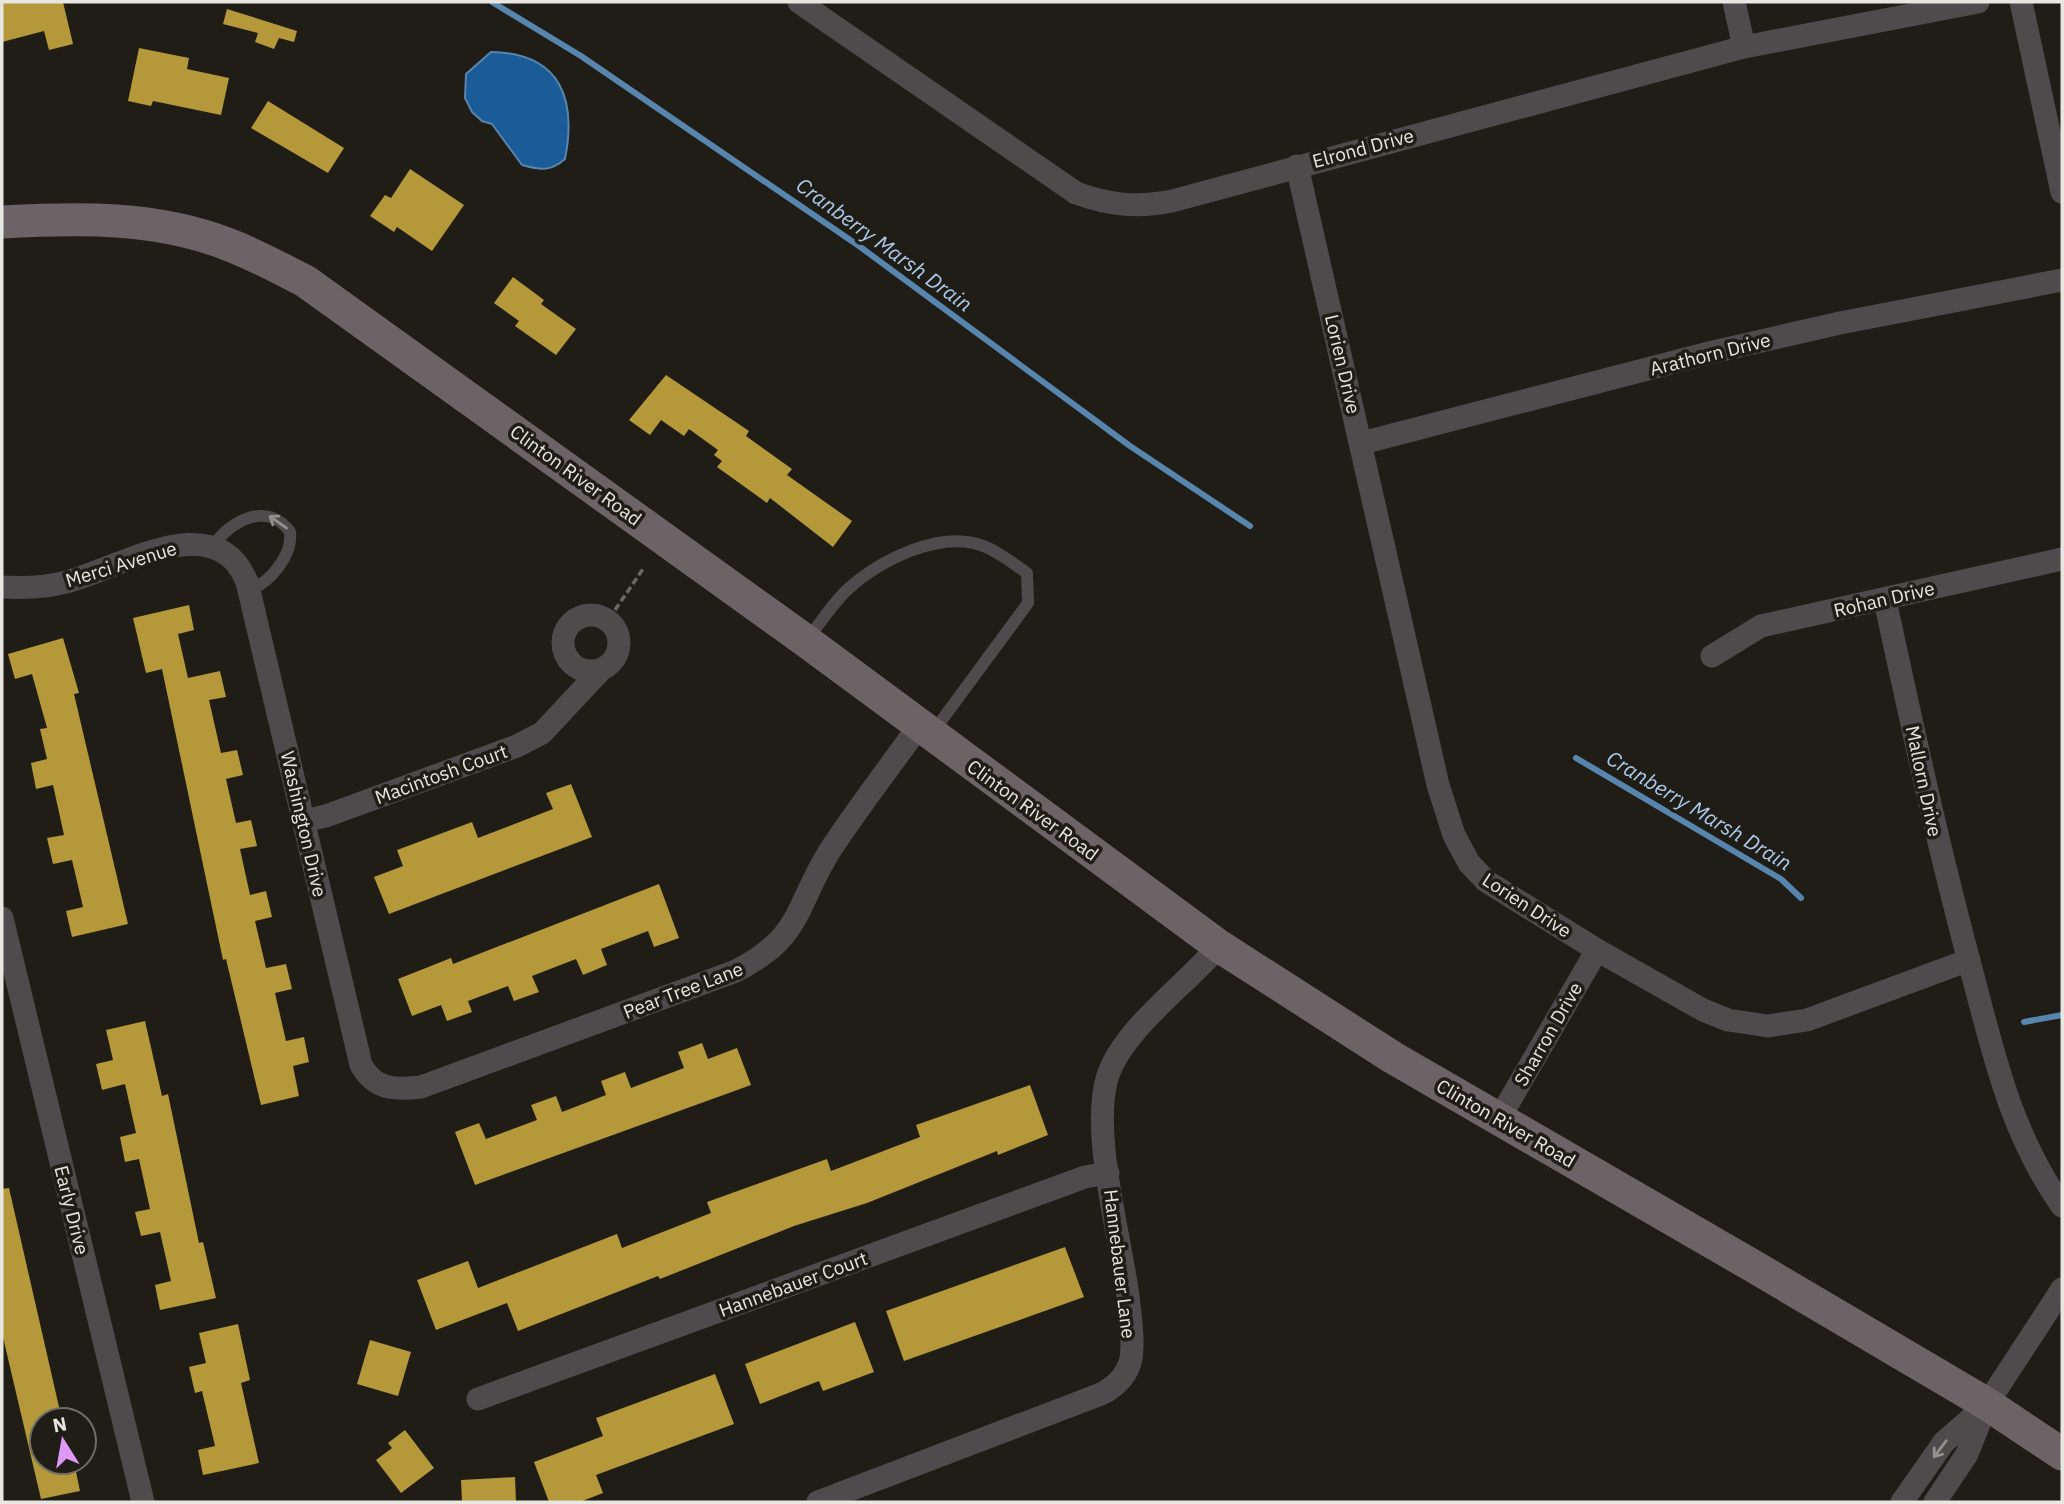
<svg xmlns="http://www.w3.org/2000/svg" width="2064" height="1504" font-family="'IBM Plex Sans',sans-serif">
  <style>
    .water { fill: #1b5b98; stroke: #5885ae; stroke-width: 2 }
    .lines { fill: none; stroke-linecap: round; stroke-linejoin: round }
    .stream { stroke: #5885ae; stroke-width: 6 }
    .building { fill: #b49839 }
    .path { stroke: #696760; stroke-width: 3.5; stroke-dasharray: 7 3.5; stroke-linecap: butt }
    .lane { stroke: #4f4a4b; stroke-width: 12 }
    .street { stroke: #4f4a4b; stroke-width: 23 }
    .secondary { stroke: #6b6365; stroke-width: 33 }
    .oneway { stroke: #94908e }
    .labels { text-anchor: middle; stroke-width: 7; stroke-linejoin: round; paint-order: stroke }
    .street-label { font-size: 19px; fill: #e8e6e0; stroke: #1f1d15 }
    .water-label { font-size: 21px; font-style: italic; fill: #accbed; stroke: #1f1d15 }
  </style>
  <rect width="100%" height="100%" fill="#1f1d15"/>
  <path class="water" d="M491,52C560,53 577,98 565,159C550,172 540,170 522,165L492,124L482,121L472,112L465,98L466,74Z"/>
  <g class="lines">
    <g class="stream">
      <path d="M492,2L581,56L859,246L1130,446L1250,526"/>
      <path d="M1576,758L1781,879L1801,898"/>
      <path d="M2024,1022L2062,1015"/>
    </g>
  </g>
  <g class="building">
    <path d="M2,2H63L73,44L49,50L44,31L2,42Z"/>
    <path d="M227,9L297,31L294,42L279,38L274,49L255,42L258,33L223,24Z"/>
    <path d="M139,48L189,58L187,69L229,78L221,115L153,101L151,106L128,101Z"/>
    <path d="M268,101L344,148L328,173L251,128Z"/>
    <path d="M410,169L464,205L432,251L397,227L394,232L370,216L385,195L391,198Z"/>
    <path d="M513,277L544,300L541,304L576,329L556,355L515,326L519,321L494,303Z"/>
    <path d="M666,375L749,431L746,436L792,469L787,475L852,521L833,547L770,498L767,503L717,467L722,461L714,455L718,450L689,429L684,436L661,420L650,435L629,420Z"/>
    <path d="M189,605L194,630L178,634L188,678L220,671L226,697L209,700L221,753L237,750L243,775L226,779L236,823L251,820L257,846L240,849L250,895L266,891L272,917L255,921L266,968L286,964L292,989L275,993L286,1041L304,1037L309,1062L293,1066L299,1096L261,1105L226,959L223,960L162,669L146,673L133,618Z"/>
    <path d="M63,638L79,693L74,694L128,924L72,937L66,911L83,907L72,860L53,864L47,838L64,835L53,785L36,789L31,763L47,759L40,729L47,728L32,674L15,679L8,654Z"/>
    <path d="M571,784L592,837L389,914L374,877L403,866L397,850L472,822L478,838L553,809L546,793Z"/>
    <path d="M659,884L679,938L654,947L648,931L601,949L607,965L583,975L576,959L532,976L539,992L514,1001L508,986L468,1001L472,1012L447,1021L441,1005L412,1016L398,979L451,958L453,964Z"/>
    <path d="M145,1021L162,1096L168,1094L199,1243L203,1242L216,1298L160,1310L155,1285L171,1281L160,1232L141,1236L135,1212L150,1209L139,1159L125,1162L120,1137L136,1133L125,1084L102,1090L96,1064L113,1060L106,1030Z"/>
    <path d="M702,1043L708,1059L737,1048L751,1085L475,1185L455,1132L479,1123L486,1139L537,1120L531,1105L556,1096L562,1112L606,1095L601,1081L625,1072L631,1088L684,1068L678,1052Z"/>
    <path d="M1030,1085L1048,1135L998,1155L997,1151L867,1203L794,1226L660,1279L658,1276L518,1331L507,1303L436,1330L417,1280L468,1261L478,1288L617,1234L622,1248L711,1213L707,1202L827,1159L831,1171L920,1137L916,1125Z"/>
    <path d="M9,1188L62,1420H42V1462H74L80,1491L41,1499L2,1333V1189Z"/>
    <path d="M1065,1247L1084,1297L904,1361L886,1311Z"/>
    <path d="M855,1322L874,1372L823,1391L819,1381L760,1404L745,1364Z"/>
    <path d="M238,1324L250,1380L241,1383L259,1463L203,1475L198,1450L215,1446L202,1391L195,1393L189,1367L206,1363L199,1333Z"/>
    <path d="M370,1340L411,1352L398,1396L357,1384Z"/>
    <path d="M715,1374L734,1424L596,1475L603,1493L580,1502H549L534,1462L603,1436L596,1418Z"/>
    <path d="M405,1430L434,1468L401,1493L376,1460L392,1448L388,1443Z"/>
    <path d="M515,1477L516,1502H462L461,1480Z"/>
  </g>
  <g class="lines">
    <path class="path" d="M615,610L643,569"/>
    <g class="lane">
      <path d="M214,545C231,520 268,501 290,532C293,555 270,583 249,590"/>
      <path d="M806,641C819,625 832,604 847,590C880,560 942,528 986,547C1000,553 1014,564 1027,573L1028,603L933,732"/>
    </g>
    <g class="street">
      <path d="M799,2L1076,193C1109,205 1137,208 1172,201L1744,47L1978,2"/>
      <path d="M1734,2L1744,47"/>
      <path d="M2021,2L2062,192"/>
      <path d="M1297,166L1438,785L1454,835L1469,863L1486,881L1597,950L1703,1010L1728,1020L1768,1026L1807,1020L1969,960"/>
      <path d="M1362,443L1713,352L1840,323L2062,280"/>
      <path d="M2,587C23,588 45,588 66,582C121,568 216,505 247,582L361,1065C375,1090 395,1090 421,1087L736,971C803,936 794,909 829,852C857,809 889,768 919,726"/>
      <path d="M1885,600C1911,721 1937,841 1969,961C1992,1047 2009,1131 2062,1206"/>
      <circle cx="591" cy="643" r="28"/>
      <path d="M1712,656L1761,626L2062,559"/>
      <path d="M303,821L326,816L517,746L542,733L601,670"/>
      <path d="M2,918L143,1502"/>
      <path d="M1499,1119L1597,950"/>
      <path d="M478,1399L1085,1177L1108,1173"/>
      <path d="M818,1502L1101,1394C1115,1387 1127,1376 1131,1359C1134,1339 1130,1315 1128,1296C1120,1235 1090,1130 1108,1075C1125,1027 1186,985 1219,946"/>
      <path d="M1902,1502L1944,1442L1982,1409"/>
      <path d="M1935,1502L1967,1454L1987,1404L2062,1289"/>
    </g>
    <path class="secondary" d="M2,222C77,218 155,216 227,244C254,254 279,268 305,281L806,641L1219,946L1392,1057L1753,1266L1987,1404L2062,1454"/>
  </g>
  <defs><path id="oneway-shaft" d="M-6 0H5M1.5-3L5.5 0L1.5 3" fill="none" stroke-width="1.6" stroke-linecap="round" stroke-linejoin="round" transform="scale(1.75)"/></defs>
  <g class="oneway">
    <use href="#oneway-shaft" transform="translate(278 522) rotate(-145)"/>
    <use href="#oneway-shaft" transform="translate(1940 1449) rotate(127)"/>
  </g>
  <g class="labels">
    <g class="street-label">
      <text transform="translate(1363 148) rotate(-15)" y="7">Elrond Drive</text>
      <text transform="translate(1710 354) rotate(-14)" y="7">Arathorn Drive</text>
      <text transform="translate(1343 364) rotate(77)" y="7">Lorien Drive</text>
      <text transform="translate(576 475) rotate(36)" y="7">Clinton River Road</text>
      <text transform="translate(121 564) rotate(-17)" y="7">Merci Avenue</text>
      <text transform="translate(1884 599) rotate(-13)" y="7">Rohan Drive</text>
      <text transform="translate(441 774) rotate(-20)" y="7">Macintosh Court</text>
      <text transform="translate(1924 781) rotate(78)" y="7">Mallorn Drive</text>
      <text transform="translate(1033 810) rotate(36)" y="7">Clinton River Road</text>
      <text transform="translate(304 824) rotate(77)" y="7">Washington Drive</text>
      <text transform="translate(1527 905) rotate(33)" y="7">Lorien Drive</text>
      <text transform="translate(683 990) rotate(-21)" y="7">Pear Tree Lane</text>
      <text transform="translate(1548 1034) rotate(-60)" y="7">Sharron Drive</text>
      <text transform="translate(1506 1123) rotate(30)" y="7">Clinton River Road</text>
      <text transform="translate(72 1210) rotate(76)" y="7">Early Drive</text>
      <text transform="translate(1120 1264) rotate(83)" y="7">Hannebauer Lane</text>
      <text transform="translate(793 1284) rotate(-20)" y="7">Hannebauer Court</text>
    </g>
    <g class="water-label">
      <text transform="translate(884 245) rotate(36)" y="7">Cranberry Marsh Drain</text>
      <text transform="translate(1699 811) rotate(31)" y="7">Cranberry Marsh Drain</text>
    </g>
  </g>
  <rect width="2064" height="1504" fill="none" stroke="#e8e6e0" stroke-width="7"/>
  <g transform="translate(63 1441) rotate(349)"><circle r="33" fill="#1f1d15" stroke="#6f6d66" stroke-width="2"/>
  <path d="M0-5L12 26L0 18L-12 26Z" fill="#dd99f4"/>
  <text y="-10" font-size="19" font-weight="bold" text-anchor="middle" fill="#e8e6e0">N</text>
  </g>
</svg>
